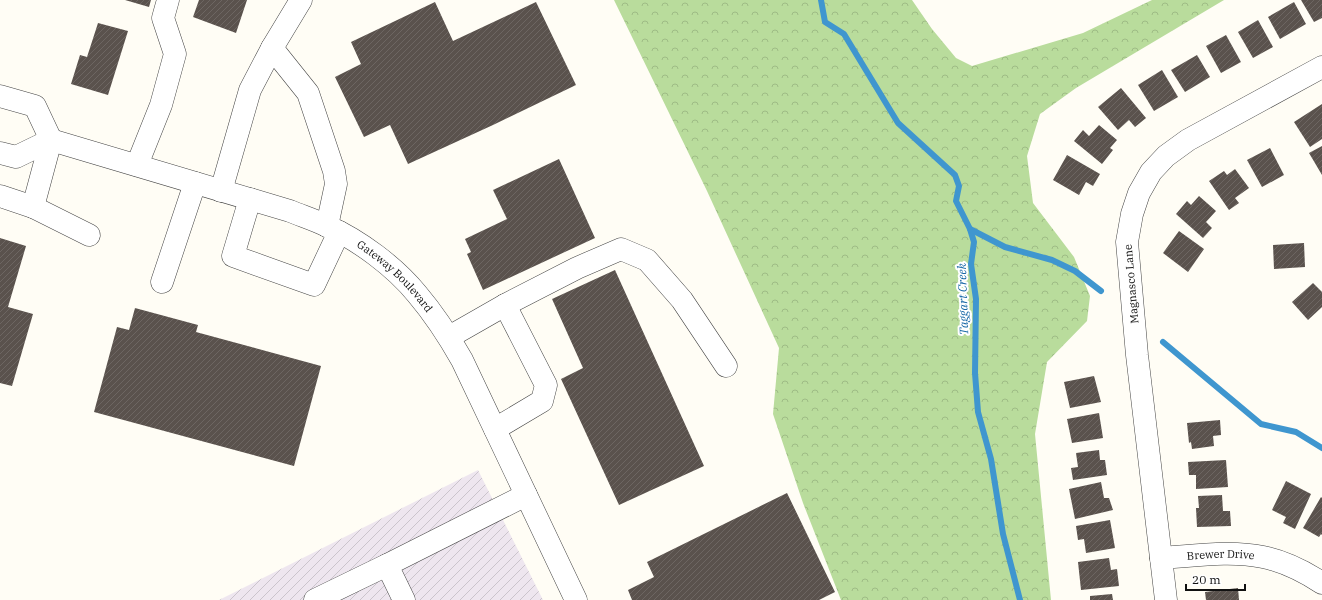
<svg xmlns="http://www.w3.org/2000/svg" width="1322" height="600" font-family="'IBM Plex Serif',serif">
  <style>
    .industrial { fill: url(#industrial-furrows) }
    .forest { fill: url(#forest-crowns) }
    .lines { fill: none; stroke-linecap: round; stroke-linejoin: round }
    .stream { stroke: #3f96cf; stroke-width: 6 }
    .building { fill: url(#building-hatch) }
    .minor-casing { stroke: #444; stroke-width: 23 }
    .minor { stroke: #fff; stroke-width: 22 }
    .labels { text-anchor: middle; stroke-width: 4; stroke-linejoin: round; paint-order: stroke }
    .street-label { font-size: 11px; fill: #111; stroke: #fff }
    .water-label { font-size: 12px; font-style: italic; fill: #1768a6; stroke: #fff }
  </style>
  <defs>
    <pattern id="industrial-furrows" width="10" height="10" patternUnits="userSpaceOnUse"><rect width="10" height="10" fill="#eee6ef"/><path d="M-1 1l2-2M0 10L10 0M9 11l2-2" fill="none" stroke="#cbc4cc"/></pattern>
    <pattern id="forest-crowns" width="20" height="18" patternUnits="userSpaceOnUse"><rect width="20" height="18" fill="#b9dc9c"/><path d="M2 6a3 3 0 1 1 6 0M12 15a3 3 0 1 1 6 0" fill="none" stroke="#9ebc85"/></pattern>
    <pattern id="building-hatch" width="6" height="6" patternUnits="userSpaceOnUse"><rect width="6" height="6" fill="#5a524d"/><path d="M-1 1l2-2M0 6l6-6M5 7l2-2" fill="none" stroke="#6d6662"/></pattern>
  </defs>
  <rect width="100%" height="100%" fill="#fffdf5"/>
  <path class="industrial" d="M478,470L543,600H219Z"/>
  <path class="forest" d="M614,0H912L932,29L956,58L972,66L1083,33L1152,0H1224L1076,88L1040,114L1027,156L1033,203L1074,257L1090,296L1087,321L1047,362L1035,434L1051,600H841L803,503L773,414L779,348L707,191Z"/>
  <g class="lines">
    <g class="stream">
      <path d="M821,0L825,22L844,34L898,123L955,175L959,186L956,201L970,229L974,242L971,264L976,299L975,373L978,412L991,459L1003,534L1020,600"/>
      <path d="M970,229L1005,247L1052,260L1075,271L1101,291"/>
      <path d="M1163,342L1261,424L1296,432L1322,448"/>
    </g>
  </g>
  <g class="building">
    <path d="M125,0H151L149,7Z"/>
    <path d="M199,0H247L236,33L193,17Z"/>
    <path d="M1301,0H1322V18L1314,22Z"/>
    <path d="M435,2L453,41L536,2L576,85L493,125L408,164L390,125L364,137L335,77L361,64L351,42Z"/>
    <path d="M1294,2L1306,24L1280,39L1268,17Z"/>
    <path d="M1258,20L1273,47L1253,58L1238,32Z"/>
    <path d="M98,23L128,31L108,95L71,84L80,55L87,57Z"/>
    <path d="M1226,35L1241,62L1221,73L1206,46Z"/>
    <path d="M1197,55L1210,77L1185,92L1171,70Z"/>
    <path d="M1162,70L1178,97L1154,111L1138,85Z"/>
    <path d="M1121,88L1146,118L1135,127L1129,120L1118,130L1098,107Z"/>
    <path d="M1322,104V139L1310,147L1294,122Z"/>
    <path d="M1099,125L1117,140L1110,148L1113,150L1102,164L1074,141L1083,130L1089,136Z"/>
    <path d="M1322,146V175L1309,153Z"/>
    <path d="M1270,148L1284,175L1262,187L1247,160Z"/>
    <path d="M1067,155L1100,174L1093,186L1086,182L1079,195L1053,180Z"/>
    <path d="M559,159L595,238L483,290L467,254L471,252L465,239L507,219L493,190Z"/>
    <path d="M1235,169L1249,188L1235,198L1239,203L1229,210L1209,181L1224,171L1227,175Z"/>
    <path d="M1199,196L1216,211L1206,222L1212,228L1203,238L1176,214L1187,201L1191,205Z"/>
    <path d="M1179,231L1204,249L1188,272L1163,253Z"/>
    <path d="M0,238L26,246L8,307L33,314L12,386L0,383Z"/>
    <path d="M1304,243L1305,267L1274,269L1273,245Z"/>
    <path d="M615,270L704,466L619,505L561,379L583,368L552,299Z"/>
    <path d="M1313,283L1322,292V307L1308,320L1292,302Z"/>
    <path d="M135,308L198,325L196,332L321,366L294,466L94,412L117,327L129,330Z"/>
    <path d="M1094,376L1101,402L1070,408L1064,382Z"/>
    <path d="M1099,413L1103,438L1072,443L1067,419Z"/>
    <path d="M1220,420L1221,435L1213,436L1214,446L1192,449L1191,442L1189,443L1187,423Z"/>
    <path d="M1099,450L1100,460H1105L1107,475L1073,480L1071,468L1078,467L1076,453Z"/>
    <path d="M1226,460L1228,487L1196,489V475H1189L1188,462Z"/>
    <path d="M1286,481L1311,494L1295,529L1283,523L1286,517L1272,510Z"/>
    <path d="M1101,482L1104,498H1109L1113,510L1075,519L1069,489Z"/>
    <path d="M787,493L835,592L819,600H632L628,590L654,577L647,562Z"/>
    <path d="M1222,495L1223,511H1230L1231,526L1197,527L1196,508H1199L1198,496Z"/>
    <path d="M1321,497L1322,498V535L1321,534L1319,537L1303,528Z"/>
    <path d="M1110,520L1115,548L1086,553L1084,539L1078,540L1076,526Z"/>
    <path d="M1109,558L1111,570L1117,569L1119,586L1081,590L1078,562Z"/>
    <path d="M1238,588L1239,600H1206L1205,592Z"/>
    <path d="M1112,594L1113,600H1090V596Z"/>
  </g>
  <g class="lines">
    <g class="minor-casing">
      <g id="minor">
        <path d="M272,48L301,0"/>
        <path d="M0,96L35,106L51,140"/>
        <path d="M51,140L33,207L89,235"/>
        <path id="s1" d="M0,153L16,157L51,140L290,211C302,216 315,220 327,226C359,240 395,267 417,294C434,314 449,337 462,360L576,600"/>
        <path d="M137,165L161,105L175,54L163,18L168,0"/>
        <path d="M221,191L250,90L272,48L308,93L334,171L336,184L327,226"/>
        <path d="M0,196L33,207"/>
        <path d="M250,199L233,256L314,285L339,232"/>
        <path d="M162,282L195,183"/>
        <path d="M449,337L505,305L577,268L621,249L647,260L682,300L726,366"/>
        <path d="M495,429L542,401L546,385L505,305"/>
        <path id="s2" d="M1161,558C1194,556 1230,550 1263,557C1283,561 1305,572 1322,583"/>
        <path d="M315,600L387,565"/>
        <path d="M404,600L387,565L526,495"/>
        <path d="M1166,600L1137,355L1127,242L1132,214L1139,193L1151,172L1166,156L1188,140L1322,67"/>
      </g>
    </g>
    <use href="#minor" class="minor"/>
  </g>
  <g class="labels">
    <g class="street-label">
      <text dy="4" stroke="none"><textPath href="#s1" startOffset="430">Gateway Boulevard</textPath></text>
      <text transform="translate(1131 284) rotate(-95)" y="4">Magnasco Lane</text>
      <text dy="4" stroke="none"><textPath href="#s2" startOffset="60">Brewer Drive</textPath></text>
    </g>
    <g class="water-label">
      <text transform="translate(963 299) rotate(-92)" y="4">Taggart Creek</text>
    </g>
  </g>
  <path d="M1186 584v6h59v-6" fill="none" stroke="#111111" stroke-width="2"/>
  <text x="1192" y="584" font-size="12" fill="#111111" stroke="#ffffff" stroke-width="3" paint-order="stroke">20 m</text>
</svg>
